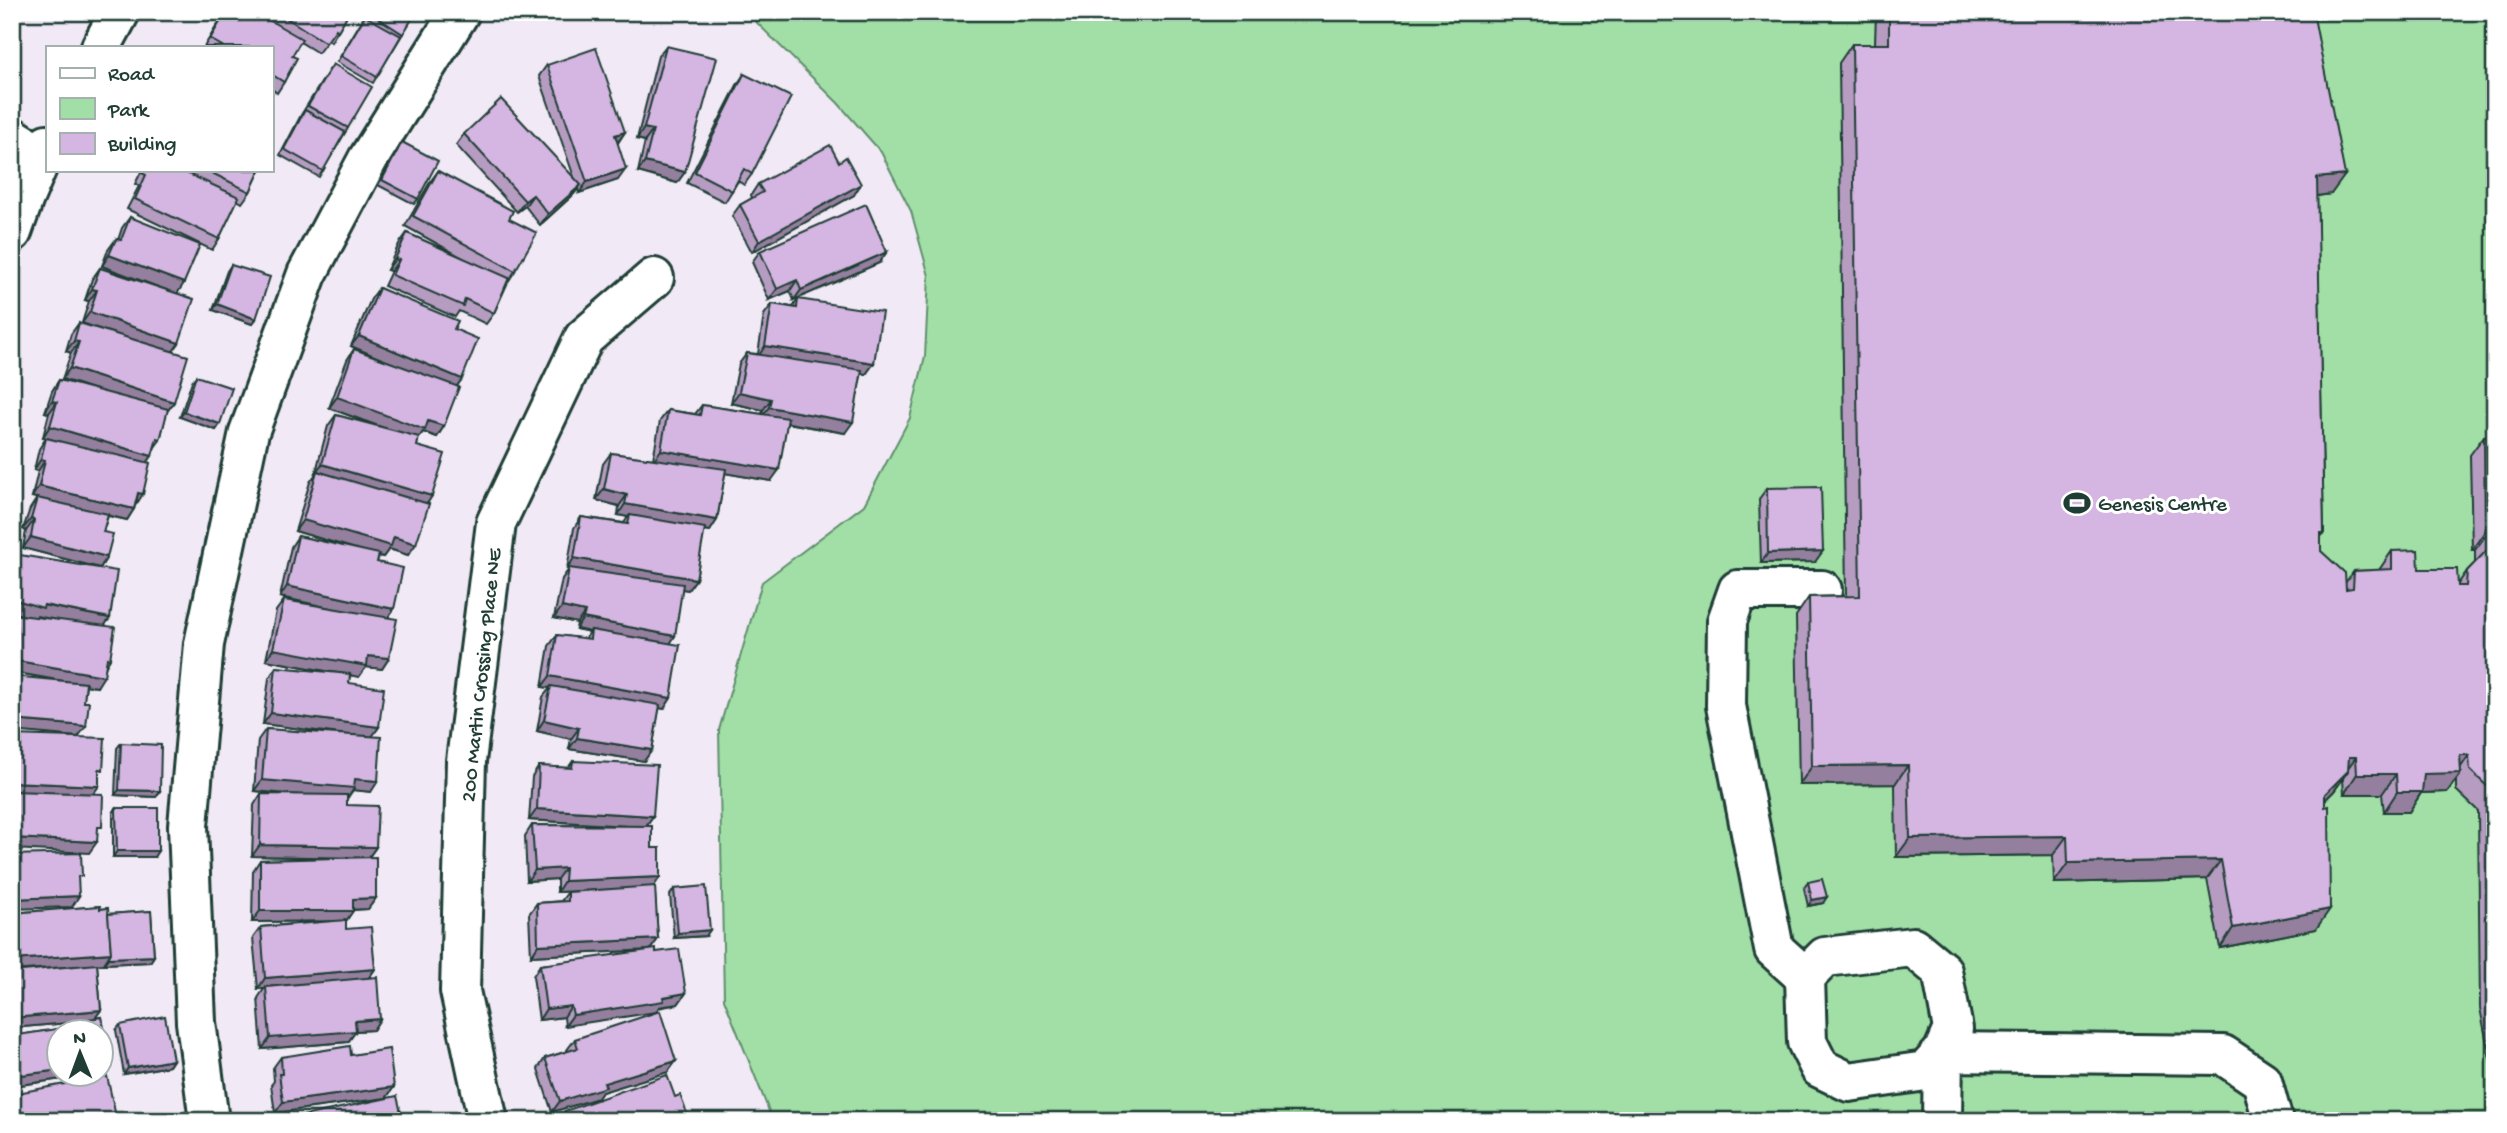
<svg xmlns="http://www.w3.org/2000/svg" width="2507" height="1133" font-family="'Gochi Hand',sans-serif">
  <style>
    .park { fill: #a2dfa7; stroke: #608e6e; stroke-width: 2 }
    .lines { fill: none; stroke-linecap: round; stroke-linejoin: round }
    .minor-casing { stroke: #1f3d34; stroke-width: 44 }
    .minor { stroke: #fff; stroke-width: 38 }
    .wall { fill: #b79cc2; stroke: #1f3d34; stroke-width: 2 }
    .shaded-wall { fill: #957f9e; stroke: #1f3d34; stroke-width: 2 }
    .building { fill: #d5b5e1; stroke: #1f3d34; stroke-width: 2 }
    .labels { text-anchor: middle; stroke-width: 6; stroke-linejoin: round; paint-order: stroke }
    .poi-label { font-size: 21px; fill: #1f3d34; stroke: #fff; text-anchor: start }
    .street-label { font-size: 21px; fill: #1f3d34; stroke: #fff }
  </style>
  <rect width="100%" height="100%" fill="#f2e9f6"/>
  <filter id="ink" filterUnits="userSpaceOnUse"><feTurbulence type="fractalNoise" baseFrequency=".0143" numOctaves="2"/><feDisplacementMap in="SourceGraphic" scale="14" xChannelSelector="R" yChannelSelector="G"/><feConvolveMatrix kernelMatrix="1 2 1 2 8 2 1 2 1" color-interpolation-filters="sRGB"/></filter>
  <g filter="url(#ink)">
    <path class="park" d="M746,12H2495V1121H773L724,999L719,730L762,582L864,505L910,418L925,356L929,276L911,211L881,152L838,103Z"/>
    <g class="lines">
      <g class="minor-casing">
        <g id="minor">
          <path d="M101,47L120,12"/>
          <path d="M12,137L41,155"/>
          <path d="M12,232L24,198L47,144"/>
          <path d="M1913,947L1942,971L1953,1029L1943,1052L1926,1071L1849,1082L1820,1068L1807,1042L1805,977L1825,957Z"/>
          <path d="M1805,977L1774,949L1726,706L1727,621L1738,590H1822"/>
          <path d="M209,1121L196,1022L188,826L204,644L249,432L307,274L368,159L460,12"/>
          <path d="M488,1121L460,991L466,761L496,523L584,338L654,278"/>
          <path d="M1942,1121L1943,1052L2223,1055L2262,1081L2273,1121"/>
        </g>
      </g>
      <use href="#minor" class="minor"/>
    </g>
    <g class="wall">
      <path d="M225,12H349L331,42L328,40L318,53L300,42L292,56L284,82L277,93L273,90L271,93V47H204Z"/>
      <path d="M362,12H416L373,83L337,62L364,17L360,15Z"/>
      <path d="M1876,12H2313L2331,194L2317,196L2324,533L2321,537V551L2345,583L2354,571L2379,570L2392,551L2419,569L2458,584L2467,571L2475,563V550H2472L2470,455L2484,436L2495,435V1084L2480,1008L2478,811L2456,790V780L2447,792L2421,793L2409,812H2384L2382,794H2344L2343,779L2334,791L2325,800L2316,929L2220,948L2207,879L2054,883L2053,855L1896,857L1895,784L1799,785L1796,616L1809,597L1846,596L1839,63L1852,44H1875Z"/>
      <path d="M666,46L677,183L638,172L645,141L637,139L658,56Z"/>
      <path d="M547,65L625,132L618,143V180L579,193L578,189L573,195L540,225L525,206L517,212L456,145L464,134L574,177L539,76Z"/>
      <path d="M329,70L348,128L319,177L280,155L301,115Z"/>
      <path d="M744,74L752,174L744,185L738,181L725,202L687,183L737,85Z"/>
      <path d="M402,142L418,199L414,204L378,185Z"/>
      <path d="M839,162L854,195L752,252L732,216L740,205L752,198L751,195L758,184Z"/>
      <path d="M142,170H260L250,192L242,203L237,200L219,239L212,250L127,209L139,186L135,184Z"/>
      <path d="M438,171L509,219L515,271L508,282L494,313L486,324L459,311L455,317L384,286L391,271L387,270L399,244L407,233L463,258L405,226L430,182Z"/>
      <path d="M130,217L177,293L179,343L173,351L174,402L167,411L160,440L155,447L148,462L134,509L127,520L108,516L103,532L107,557L100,568L23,548L26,531L23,529L30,509L37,498L32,497L38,471L34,470L39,449L46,438L43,437L49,413L45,412L52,391L59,380L87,387L62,379L71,353L66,351L71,334L79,323L102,330L82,323L89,301L85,300L92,279L100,268L156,286L102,266L108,250L116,239L118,240L122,228Z"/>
      <path d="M760,251L879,263L794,300L790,291L769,300L752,262Z"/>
      <path d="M231,265L256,319L252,324L213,310L227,271Z"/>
      <path d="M379,288L454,329L462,379L457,386L444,426L437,437L423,432L418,439L417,446L427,504L408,555L389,549L383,557L379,556L377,562L394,609L388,617L389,658L382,669L366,667L359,677L350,675L349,683L379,727L372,736L371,792L353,790L347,798V805L376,847L369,857L376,898L368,909L353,910L346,921V929L375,969L369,978L380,1019L373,1030L356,1031L348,1042L262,1049L258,998L264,989H258L253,938L261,927L324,921L252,922L253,871L260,860L344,858L252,856L254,805L261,794H291L254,791L258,740L266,729L347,735L263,724L269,678L276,667L340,674L266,660L276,611L284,600L336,609L280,597L291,547L298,536L349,547L295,531L310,482L315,475L328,426L336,415L380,427L329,408L347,360L354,349L368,354L351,346L371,299Z"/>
      <path d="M798,299L874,363L866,374L862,373L845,433L787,423L771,481L725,473L717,520L710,531L704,530L696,579L688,590L682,589L670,643L671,698L664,709L659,708L652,750L644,761L569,749L571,739L537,731L543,697L550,688L542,687L549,646L557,635L585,639L590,632L576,629L577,623L554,618L562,579L569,569H567L574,528L581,517L624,523L628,517L618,515L619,506L596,500L603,464L611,453L653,459L660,421L668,410L695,414L702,405L762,414L763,410L731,403L739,364L747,353L758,354L764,315L772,304L793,307Z"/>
      <path d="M196,376L220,424L216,430L180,417L192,381Z"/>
      <path d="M1767,488L1815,562L1761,563L1759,499Z"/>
      <path d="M20,555L110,618L104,626L110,659L106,666L97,687L86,685L78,737L62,681L12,672V614L26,616L12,612L13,566Z"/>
      <path d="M121,743L160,791L156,797L115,795L117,748Z"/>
      <path d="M573,761L653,816L646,826L652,848L658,939L650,950L531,956L529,914L537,903L561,901L568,892L583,891L557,892V879L527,881L525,836L532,825L630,826L529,820L532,777L539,766L568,768Z"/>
      <path d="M116,808L154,857H113V813Z"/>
      <path d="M1808,882L1823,903L1808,906L1804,888Z"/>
      <path d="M674,889L706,936L674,938L670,895Z"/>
      <path d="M100,906V909L108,908V914L151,911L154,956L150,962L104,964V963V964H97L101,1010L95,1018L102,1017L106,1042L102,1048V1032H60V1074H92L90,1075L13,1086L12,1036L77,1026L80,1022L12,1028V972L87,965L12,971V913Z"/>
      <path d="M656,952L686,993L678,1004L565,1026L564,1017L539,1020L533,976L540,965Z"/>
      <path d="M120,1025L173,1060L169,1066L124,1074L116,1030Z"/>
      <path d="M575,1039L676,1061L668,1072L602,1092L598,1098L552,1112L538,1069L545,1058L568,1051L567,1050Z"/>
      <path d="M351,1055L394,1087L386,1098L275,1113L271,1085L274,1081L273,1068L281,1057Z"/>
      <path d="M12,1094L117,1121H12Z"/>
      <path d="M675,1097L690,1121H558L565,1111Z"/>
    </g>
    <g class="shaded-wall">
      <path d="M644,128L653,130L645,141L637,139Z"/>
      <path d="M625,132L617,143L615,135Z"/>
      <path d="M645,162L685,172L677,183L638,172Z"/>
      <path d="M626,169L618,180L579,193L587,182Z"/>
      <path d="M2345,175L2331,194L2303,198L2317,178Z"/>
      <path d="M861,184L854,195L752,252L759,241Z"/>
      <path d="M581,185L573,195L540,225L548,214Z"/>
      <path d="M533,195L525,206L517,212L525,201Z"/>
      <path d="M887,252L879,263L794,300L801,290Z"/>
      <path d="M109,255L184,283L177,294L102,266Z"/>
      <path d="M395,259L399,260L391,271L387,270Z"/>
      <path d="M797,280L790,291L769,300L777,289Z"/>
      <path d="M92,289L97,290L89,301L85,300Z"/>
      <path d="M217,304L256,319L252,324L213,310Z"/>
      <path d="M90,312L179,343L171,354L82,323Z"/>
      <path d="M359,336L462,379L454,390L351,346Z"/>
      <path d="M74,341L79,342L71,353L66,351Z"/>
      <path d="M765,346L874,363L866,374L758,357Z"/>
      <path d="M70,368L174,402L166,413L62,379Z"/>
      <path d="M739,392L771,399L763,410L731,403Z"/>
      <path d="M337,397L428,421L444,426L437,437L423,432L417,440L329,408Z"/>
      <path d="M52,401L57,402L49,413L45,412Z"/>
      <path d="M769,407L853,422L845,433L761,418Z"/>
      <path d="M184,412L220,424L216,430L180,417Z"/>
      <path d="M50,426L152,456L144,467L43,437Z"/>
      <path d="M661,450L779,470L771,481L653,461Z"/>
      <path d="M41,459L45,460L38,471L34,470Z"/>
      <path d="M322,464L432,496L425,507L317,471L314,474Z"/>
      <path d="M39,486L134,509L127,520L32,497Z"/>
      <path d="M604,489L627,495L619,506L596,500Z"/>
      <path d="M138,493L143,494L136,505Z"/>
      <path d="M625,504L717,520L710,531L629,517L630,515L628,517L618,515Z"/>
      <path d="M31,519L34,520L26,531L23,529Z"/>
      <path d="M303,520L394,537L416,544L408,555L389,549L383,557L295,531Z"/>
      <path d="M2485,531H2489L2475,550H2472Z"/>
      <path d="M31,537L107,557L100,568L23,548Z"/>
      <path d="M1823,551L1815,562L1761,563L1768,553Z"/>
      <path d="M574,558L696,579L688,590L567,569Z"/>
      <path d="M16,574L20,576L12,586V579Z"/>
      <path d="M287,586L394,609L386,620L280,597Z"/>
      <path d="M16,600L110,618L102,629L37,616L35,619L12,612V605Z"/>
      <path d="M562,607L585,612L577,623L554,618Z"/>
      <path d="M583,618L675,636L668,647L591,630L590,632L576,629Z"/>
      <path d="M273,649L368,656L389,658L382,669L366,667L359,677L266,660Z"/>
      <path d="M12,660L104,676L97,687L12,672Z"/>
      <path d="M550,676L671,698L664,709L551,688V686L550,688L542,687Z"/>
      <path d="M271,713L379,727L371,738L263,724Z"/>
      <path d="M12,720L86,726L78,737L12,731Z"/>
      <path d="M544,720L579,728L571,739L537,731Z"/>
      <path d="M577,738L652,750L644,761L569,749Z"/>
      <path d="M2460,755H2469L2457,773H2461L2447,792L2421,793L2409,812H2384L2397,792L2424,774Z"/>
      <path d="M2349,757H2356L2342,776Z"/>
      <path d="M1908,765L1895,784L1799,785L1812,766Z"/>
      <path d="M2348,771L2334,791L2311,814L2325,794Z"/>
      <path d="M2357,774H2396L2382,794H2344Z"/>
      <path d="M355,779L378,781L371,792L353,790L347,799L254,791L262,780Z"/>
      <path d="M12,782L99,786L91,797L12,793Z"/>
      <path d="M119,790L160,791L156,797L115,795Z"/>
      <path d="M537,809L653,816L645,827L529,820Z"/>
      <path d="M2067,836L2053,855L1896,857L1910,838Z"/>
      <path d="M12,838L97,842L89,853L12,849Z"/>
      <path d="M260,845L376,847L368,858L252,856Z"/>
      <path d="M117,851H158L154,857H113Z"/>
      <path d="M2221,860L2207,879L2054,883L2068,863Z"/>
      <path d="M565,868L557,879L527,881L535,870Z"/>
      <path d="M660,877L653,888L557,892L564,881Z"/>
      <path d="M79,896L72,907L12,909V899Z"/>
      <path d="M1827,897L1823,903L1808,906L1812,900Z"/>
      <path d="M376,898L368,909L346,910L353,899Z"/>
      <path d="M2330,909L2316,929L2220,948L2233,928Z"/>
      <path d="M260,911H353L346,921L252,922Z"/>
      <path d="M710,930L706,936L674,938L678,933Z"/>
      <path d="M658,939L650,950L531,956L538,945Z"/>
      <path d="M111,953L104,964L12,971V960Z"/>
      <path d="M154,956L150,962L104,964L108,958Z"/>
      <path d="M375,969L367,980L266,987L264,989H258L265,978Z"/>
      <path d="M686,993L678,1004L659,1007L656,1012L565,1026L573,1015Z"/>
      <path d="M571,1006L564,1017L539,1020L546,1009Z"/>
      <path d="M101,1010L93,1021L82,1020L80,1022L12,1028V1018Z"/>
      <path d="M380,1019L373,1030L356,1031L348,1042L262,1049L270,1038L355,1021Z"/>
      <path d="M173,1060L169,1066L124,1074L128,1068Z"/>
      <path d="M676,1061L668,1072L602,1092L598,1098L552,1112L560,1101L604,1083Z"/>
      <path d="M60,1070V1074H92L90,1075L13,1086L21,1075Z"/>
      <path d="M394,1087L386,1098L275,1113L283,1102Z"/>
    </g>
    <g class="building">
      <path d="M226,12H255L302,39L292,56L297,58L284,82L271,74V47H224L210,39Z"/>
      <path d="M277,12H349L338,31L336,29L326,43Z"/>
      <path d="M369,12H416L403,34Z"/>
      <path d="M1889,12H2313L2345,175L2317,178L2324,533H2321V551L2345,573L2346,589L2353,588L2354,571L2392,569V551L2418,550L2419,569H2457L2458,586H2466L2467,571L2489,548V531H2485L2484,436L2495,435V991L2492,791L2470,770L2469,755H2460L2461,773L2424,774L2422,792H2397L2396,774H2357L2356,757H2349L2348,771L2325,794V807L2329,806L2330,909L2233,928L2221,860L2068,863L2067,836L1910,838L1908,765L1812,766L1809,597L1860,596L1852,44H1889Z"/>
      <path d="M365,16L401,36L377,77L341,56Z"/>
      <path d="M666,46L717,58L685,172L645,162L653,130L644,128Z"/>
      <path d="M596,48L625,132L615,135L626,169L587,182L547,65Z"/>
      <path d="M333,64L372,87L348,128L308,106Z"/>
      <path d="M744,74L791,97L752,174L744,169L732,191L695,172Z"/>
      <path d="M501,99L581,185L548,214L533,195L525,201L464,134Z"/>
      <path d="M305,110L345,132L323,171L284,149Z"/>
      <path d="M402,142L438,161L418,199L382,180Z"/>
      <path d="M830,145L839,162L846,157L861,184L759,241L740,205L763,192L758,184Z"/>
      <path d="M144,170H180L239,197L219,239L135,199L146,175L142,173Z"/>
      <path d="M206,170H260L250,192Z"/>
      <path d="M438,171L513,211L509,219L537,233L515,271L413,216Z"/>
      <path d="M866,204L887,252L801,290L797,280L777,289L760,251Z"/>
      <path d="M130,217L200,245L184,283L109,255L116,239L121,240Z"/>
      <path d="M407,233L509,278L494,313L465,299L463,306L392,275L399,260L395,259Z"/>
      <path d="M231,265L270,277L256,319L217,304Z"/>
      <path d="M100,268L194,299L179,343L90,312L97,290L92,289Z"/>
      <path d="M379,288L458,321L454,329L478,339L462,379L359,336Z"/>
      <path d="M798,299L882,312L874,363L765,346L772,304L797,308Z"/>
      <path d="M79,323L188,356L174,402L70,368L79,342L74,341Z"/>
      <path d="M354,349L459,387L444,426L428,421L425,430L337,397Z"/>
      <path d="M747,353L862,370L853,422L769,407L771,399L739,392Z"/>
      <path d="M196,376L232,388L220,424L184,412Z"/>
      <path d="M59,380L168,409L160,440L157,438L152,456L50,426L57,402L52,401Z"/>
      <path d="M702,405L788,418L779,470L661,450L668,410L700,415Z"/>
      <path d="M336,415L419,437L417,446L445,454L432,496L322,464Z"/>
      <path d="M46,438L150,463L143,494L138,493L134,509L39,486L45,460L41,459Z"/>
      <path d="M611,453L726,469L717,520L625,504L627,495L604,489Z"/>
      <path d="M317,471L429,504L416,544L394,537L391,546L303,520Z"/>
      <path d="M1821,487L1823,551L1768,553L1767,488Z"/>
      <path d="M37,498L108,514L103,532L113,534L107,557L31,537L34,520L31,519Z"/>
      <path d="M630,515L705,528L696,579L574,558L581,517L628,524Z"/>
      <path d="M298,536L379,554L377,562L403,568L394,609L287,586Z"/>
      <path d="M20,555L117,571L110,618L44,605L43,608L16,600L20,576L16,574Z"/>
      <path d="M569,568L683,584L675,636L583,618L585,612L562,607Z"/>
      <path d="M284,600L397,619L389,658L368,656L367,666L273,649Z"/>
      <path d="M12,614L115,627L110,659L107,658L104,676L12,660Z"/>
      <path d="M591,630L680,645L671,698L550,676L557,635L590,639Z"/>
      <path d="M276,667L350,674L349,683L384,688L379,727L271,713Z"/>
      <path d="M12,676L86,683L84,702H89L86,726L12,720Z"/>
      <path d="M551,686L660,705L652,750L577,738L579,728L544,720Z"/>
      <path d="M266,729L381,737L378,781L355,779L354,788L262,780Z"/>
      <path d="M12,735L105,738L103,770L99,769V786L12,782Z"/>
      <path d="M121,743L161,745L160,791L119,790Z"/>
      <path d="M573,761L657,765L653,816L537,809L539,766L572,768Z"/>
      <path d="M12,791L103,794L102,827H98L97,842L12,838Z"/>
      <path d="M261,794L347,795V805L378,806L376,847L260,845Z"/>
      <path d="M116,808H158V851H117Z"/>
      <path d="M532,825L652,826V848H660V877L564,881L565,868L535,870Z"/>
      <path d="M81,853L82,876H78L79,896L12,899V855Z"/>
      <path d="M376,857V898L353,899V911H260V860Z"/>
      <path d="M1822,879L1827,897L1812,900L1808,882Z"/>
      <path d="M655,886L658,939L538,945L537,903L568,901V892Z"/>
      <path d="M706,886L710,930L678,933L674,889Z"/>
      <path d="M100,906V909L108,908L111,953L12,960V913Z"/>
      <path d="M151,911L154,956L108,958L111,953L108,914Z"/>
      <path d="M346,920V929L371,927L375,969L265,978L261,927Z"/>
      <path d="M656,949V952L679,949L686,993L663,997L664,1001L573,1015L571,1006L546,1009L540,965Z"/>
      <path d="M97,964L101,1010L12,1018V972Z"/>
      <path d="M377,977L380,1019L355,1021L356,1031L270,1038L266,987Z"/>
      <path d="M660,1011L676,1061L604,1083L606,1087L560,1101L545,1058L578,1048L575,1039Z"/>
      <path d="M165,1016L173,1060L128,1068L120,1025Z"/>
      <path d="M102,1017L106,1042L102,1043V1032H60V1070L21,1075L12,1036L83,1025L82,1020Z"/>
      <path d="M350,1046L351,1055L389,1049L394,1087L283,1102L279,1074H282L281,1057Z"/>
      <path d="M667,1075L675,1097L680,1095L690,1121H569L565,1111Z"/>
      <path d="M107,1076L117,1121H19L18,1113H14L12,1094Z"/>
      <path d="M397,1096L403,1121L284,1120Z"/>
    </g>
  </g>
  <defs>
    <g id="stadium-bare" transform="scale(2.1)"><path d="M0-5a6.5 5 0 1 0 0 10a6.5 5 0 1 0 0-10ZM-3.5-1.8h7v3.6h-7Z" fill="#1f3d34" stroke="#fff" stroke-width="2.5" paint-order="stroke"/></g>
  </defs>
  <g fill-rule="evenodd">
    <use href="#stadium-bare" x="2077" y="503"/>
  </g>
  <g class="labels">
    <g class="poi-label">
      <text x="2098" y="510">Genesis Centre</text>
    </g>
    <g class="street-label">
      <text transform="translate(480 675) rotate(-84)" y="7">200 Martin Crossing Place NE</text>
    </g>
  </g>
  <rect width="2507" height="1133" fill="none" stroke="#fff" stroke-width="42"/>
  <rect x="21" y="21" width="2465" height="1091" fill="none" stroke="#1f3d34" stroke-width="2.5" filter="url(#ink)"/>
  <rect x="46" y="46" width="228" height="126" fill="#ffffff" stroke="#a5b1ae" stroke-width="2"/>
  <rect x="60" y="68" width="35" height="10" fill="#ffffff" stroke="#a5b1ae" stroke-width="2"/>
  <text x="108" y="80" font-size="21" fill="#1f3d34">Road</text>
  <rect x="60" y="98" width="35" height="21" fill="#a2dfa7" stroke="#a5b1ae" stroke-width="2"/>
  <text x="108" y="116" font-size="21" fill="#1f3d34">Park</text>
  <rect x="60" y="133" width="35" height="21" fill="#d5b5e1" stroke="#a5b1ae" stroke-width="2"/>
  <text x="108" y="150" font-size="21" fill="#1f3d34">Building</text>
  <g transform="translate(80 1053) rotate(359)"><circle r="33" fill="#ffffff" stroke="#a5b1ae" stroke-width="2"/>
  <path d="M0-5L12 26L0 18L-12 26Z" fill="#1f3d34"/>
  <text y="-10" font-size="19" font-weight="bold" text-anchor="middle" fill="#1f3d34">N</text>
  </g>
</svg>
